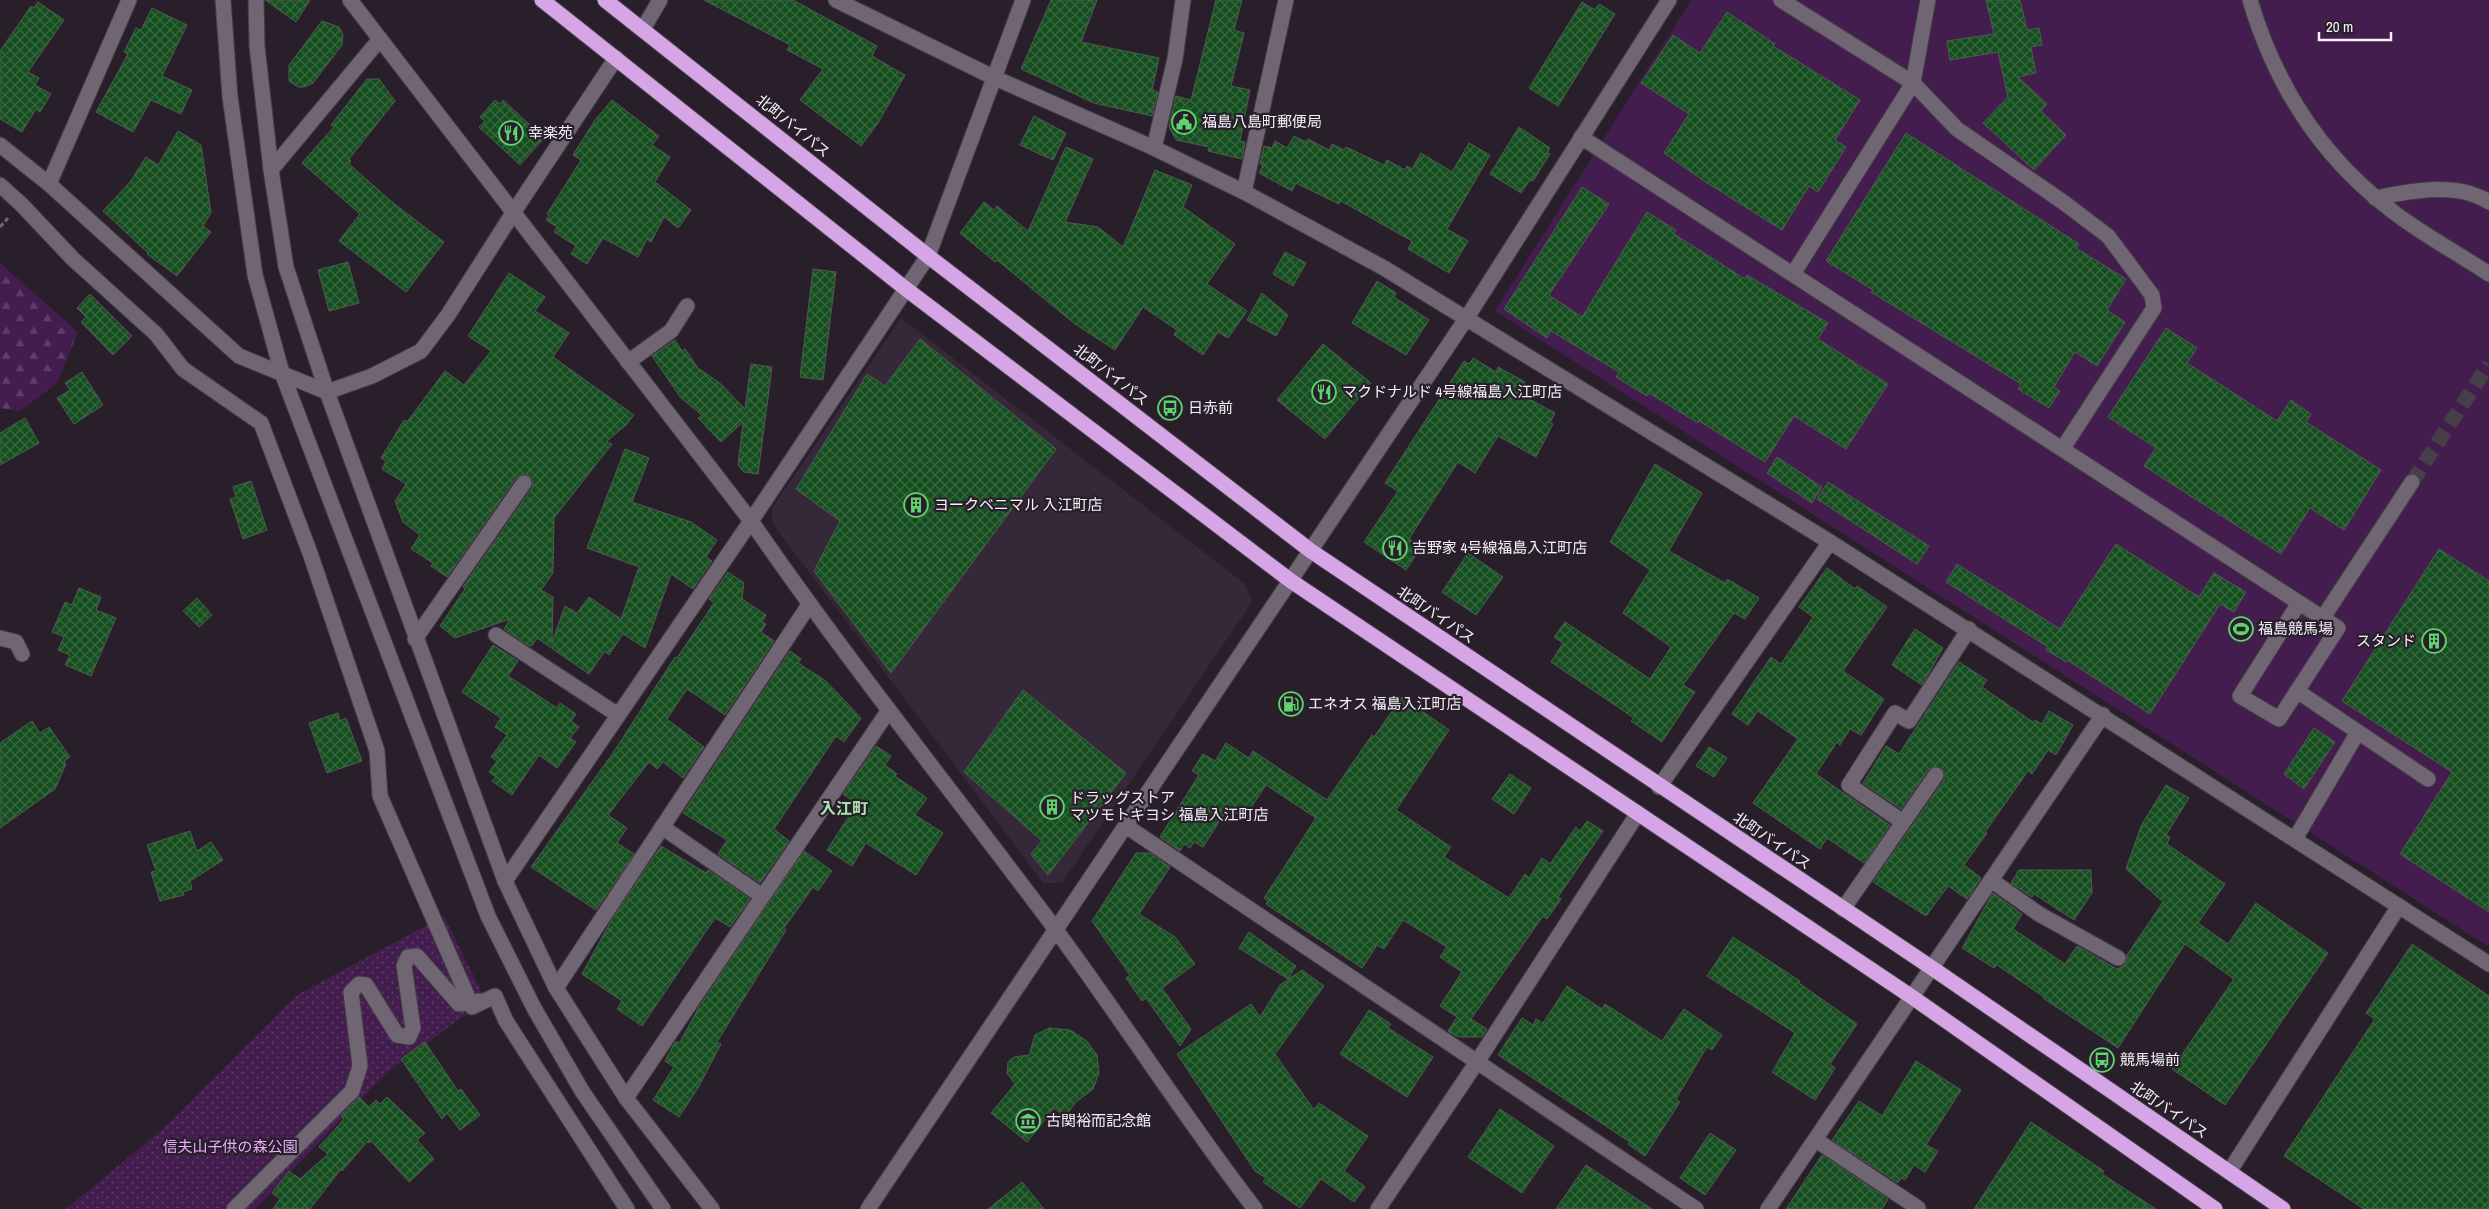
<svg xmlns="http://www.w3.org/2000/svg" width="2489" height="1209" font-family="'Archivo Narrow','Noto Sans JP',sans-serif">
  <style>
    .built { fill: #352939 }
    .green { fill: #421d4d }
    .forest { fill: url(#forest-firs) }
    .park { fill: url(#park-dots) }
    .building { fill: url(#building-cross-hatch); stroke: #4f5b50 }
    .lines { fill: none; stroke-linecap: round; stroke-linejoin: round }
    .minor-tunnel { stroke: #473e49; stroke-width: 15; stroke-dasharray: 15 8; stroke-linecap: butt }
    .minor-casing { stroke: #433c46; stroke-width: 17 }
    .highway-casing { stroke: #433c46; stroke-width: 17 }
    .path { stroke: #706872; stroke-width: 3; stroke-dasharray: 5 2.5; stroke-linecap: butt }
    .minor { stroke: #706573; stroke-width: 15 }
    .highway { stroke: #d6a5e5; stroke-width: 15 }
    .labels { text-anchor: middle; stroke-width: 4.5; stroke-linejoin: round; paint-order: stroke }
    .poi-label { font-size: 15px; fill: #f7f1f9; stroke: #281f2a; text-anchor: start }
    .street-label { font-size: 15px; fill: #f7f1f9; stroke: #281f2a }
    .park-label { font-size: 15px; fill: #eaacfc; stroke: #281f2a }
    .neighbourhood-label { font-size: 16px; font-weight: bold; fill: #a8e5ac; stroke: #281f2a }
  </style>
  <defs>
    <pattern id="forest-firs" width="22" height="20" patternUnits="userSpaceOnUse" patternTransform="scale(1.25)"><rect width="22" height="20" fill="#421d4d"/><path d="M5 1l3.5 6h-7zM16 11l3.5 6h-7z" fill="#5e3e67"/></pattern>
    <pattern id="park-dots" width="8" height="8" patternUnits="userSpaceOnUse" patternTransform="scale(1.25)"><rect width="8" height="8" fill="#421d4d"/><path d="M2 2h.1M6 6h.1" fill="none" stroke="#5e3e67" stroke-width="1.8" stroke-linecap="round"/></pattern>
    <pattern id="building-cross-hatch" width="8" height="8" patternUnits="userSpaceOnUse" patternTransform="scale(1.25)"><rect width="8" height="8" fill="#154e1f"/><path d="M0 0l8 8M0 8l8-8" fill="none" stroke="#386840"/></pattern>
  </defs>
  <rect width="100%" height="100%" fill="#281f2a"/>
  <path class="built" d="M901,318L1245,584L1252,602L1062,883H1043L772,523V508Z"/>
  <path class="green" d="M1691,0H2489V947L1495,311Z"/>
  <path class="forest" d="M0,263L78,332L57,383L20,411L0,408Z"/>
  <path class="park" d="M444,916L489,1007L464,1016L386,1073L255,1209H66L164,1128L297,995Z"/>
  <g class="building">
    <path d="M265,0H310L296,22Z"/>
    <path d="M704,0H793L877,46L872,56L905,75L878,123L861,146L800,100L823,69L787,50L790,45Z"/>
    <path d="M1051,0H1097L1081,42L1159,58L1152,90L1158,92L1152,116L1094,103L1021,69Z"/>
    <path d="M1216,0H1242L1234,30L1244,33L1231,86L1250,90L1240,141L1245,142L1242,159L1208,151L1209,147L1176,140L1169,127L1176,96L1191,100Z"/>
    <path d="M1986,0H2020L2027,30L2039,28L2042,45L2031,47L2036,73L2018,77L2047,104L2041,111L2066,135L2034,170L1983,123L2008,97L1998,52L1950,60L1947,41L1994,34Z"/>
    <path d="M38,2L64,20L28,72L39,78L35,85L51,94L40,112L36,109L22,132L0,119V51L31,6L34,8Z"/>
    <path d="M1582,2L1595,10L1599,4L1615,14L1558,106L1529,88Z"/>
    <path d="M152,8L187,25L162,76L192,90L181,114L151,100L133,132L96,112L128,54L124,52L136,28L141,30Z"/>
    <path d="M1727,12L1775,44L1773,46L1860,100L1835,140L1846,147L1818,192L1809,186L1782,230L1701,179L1664,153L1689,114L1641,83L1673,35L1700,53Z"/>
    <path d="M322,21L339,27L343,35L342,45L313,83L304,87H298L289,81V65Z"/>
    <path d="M367,79H379L395,101L349,159L351,161L349,164L392,202L444,242L406,292L339,241L360,214L302,163L334,127L331,125Z"/>
    <path d="M495,100L500,104L503,100L544,138L520,165L479,127L485,121L480,117Z"/>
    <path d="M612,100L659,136L652,145L670,157L655,182L691,210L678,228L664,217L651,242L647,239L638,257L603,238L587,264L571,254L576,246L554,232L557,227L546,220L549,216L547,214L581,160L573,155L595,120Z"/>
    <path d="M1034,116L1066,133L1053,160L1020,145Z"/>
    <path d="M1519,127L1550,148L1547,153L1550,154L1533,181L1530,180L1521,193L1490,174Z"/>
    <path d="M178,131L201,145L211,213L203,226L211,232L177,276L147,254L148,253L103,211L130,182L146,157L158,165Z"/>
    <path d="M1906,133L2079,244L2076,248L2126,279L2107,310L2125,322L2097,366L2075,352L2054,387L2060,391L2049,408L2018,389L2021,384L1871,292L1873,290L1826,261Z"/>
    <path d="M1294,136L1306,142L1308,139L1329,150L1332,144L1344,150L1346,147L1384,165L1387,160L1405,170L1407,166L1412,169L1421,153L1452,172L1469,143L1490,155L1447,229L1468,241L1449,273L1408,249L1412,241L1341,201L1339,204L1296,183L1292,191L1259,173L1263,165L1260,164L1264,146L1272,148L1275,141L1287,148Z"/>
    <path d="M1066,147L1093,159L1065,222L1098,227L1123,247L1155,170L1192,185L1183,207L1235,244L1207,284L1247,311L1228,338L1218,332L1203,355L1174,335L1177,330L1143,307L1115,350L1075,324L997,260L995,262L960,233L984,202L994,210L997,206L1028,231Z"/>
    <path d="M1582,187L1609,204L1549,295L1582,317L1647,212L1676,230L1674,234L1745,279L1747,275L1828,323L1818,339L1888,384L1846,449L1794,416L1765,462L1699,421L1698,423L1649,393L1647,396L1616,377L1619,372L1551,331L1547,338L1504,309Z"/>
    <path d="M1285,252L1306,263L1293,286L1273,274Z"/>
    <path d="M348,262L359,303L329,311L318,270Z"/>
    <path d="M813,269L836,272L823,380L800,377Z"/>
    <path d="M509,273L545,297L535,311L569,333L553,357L634,415L626,425L606,442L612,444L554,518L553,573L541,590L553,597L552,642L565,606L577,613L589,597L621,619L639,567L587,548L625,449L649,458L632,502L691,522L717,540L706,557L712,561L693,589L671,574L645,648L623,634L609,655L605,651L589,674L537,638L532,646L528,645L504,629L510,619L455,638L440,626L465,589L463,587L532,488L533,483L530,476L524,474L516,478L447,577L431,566L433,563L411,549L420,535L403,522L395,501L406,484L382,469L386,461L381,458L404,420L407,422L445,371L464,385L491,351L468,336Z"/>
    <path d="M1377,281L1396,293L1394,297L1429,320L1406,355L1352,323Z"/>
    <path d="M1262,293L1288,315L1276,336L1247,320Z"/>
    <path d="M90,294L132,336L113,355L81,322L86,317L77,308Z"/>
    <path d="M2166,328L2197,348L2187,363L2277,421L2291,400L2311,414L2306,422L2381,470L2344,530L2310,508L2281,554L2144,466L2156,448L2108,417Z"/>
    <path d="M920,339L1056,449L891,673L814,571L840,521L796,489L867,374L885,386Z"/>
    <path d="M675,340L682,351L685,349L698,368L721,384L745,409L751,364L772,367L758,474L744,472L738,465L743,422L721,442L698,418L702,415L681,398L652,356Z"/>
    <path d="M1323,344L1371,383L1325,439L1277,400Z"/>
    <path d="M1473,358L1496,372L1498,367L1525,382L1520,392L1522,395L1555,413L1550,423L1553,424L1536,457L1498,436L1475,473L1458,462L1409,539L1418,545L1415,550L1418,552L1406,570L1364,542L1398,491L1385,483L1464,361L1469,364Z"/>
    <path d="M82,372L103,405L74,424L57,398L70,390L65,383Z"/>
    <path d="M25,418L39,443L0,465V433Z"/>
    <path d="M1777,457L1822,487L1812,503L1767,473Z"/>
    <path d="M1655,464L1702,493L1669,551L1725,583L1727,579L1759,598L1745,619L1734,613L1683,685L1695,692L1662,742L1631,721L1634,718L1551,662L1563,643L1554,637L1565,622L1650,679L1671,647L1623,613L1650,570L1610,542Z"/>
    <path d="M251,481L267,530L243,539L230,499L236,497L233,487Z"/>
    <path d="M1828,482L1929,546L1917,564L1817,499Z"/>
    <path d="M2116,544L2199,597L2214,573L2246,592L2234,612L2220,604L2150,714L2067,660L2066,662L2046,650L2048,647L1946,582L1957,564L2060,629Z"/>
    <path d="M2439,549L2489,581V912L2400,854L2452,772L2342,701Z"/>
    <path d="M1468,553L1503,577L1476,615L1442,592Z"/>
    <path d="M1827,568L1855,589L1857,586L1887,607L1843,671L1884,699L1861,735L1850,729L1840,745L1837,742L1816,774L1890,825L1864,863L1827,838L1820,849L1753,803L1798,739L1758,711L1748,725L1732,714L1771,657L1781,664L1813,617L1799,607Z"/>
    <path d="M728,572L744,583L742,599L766,615L762,622L766,624L761,632L774,641L725,715L687,689L667,719L704,747L683,778L663,762L657,769L649,762L608,815L627,828L617,843L634,854L596,910L531,867L613,753L675,657L677,658L714,603L709,599Z"/>
    <path d="M79,588L101,597L96,610L116,618L91,676L65,665L70,655L58,650L64,637L52,632L65,602L72,605Z"/>
    <path d="M197,598L212,615L199,627L183,611Z"/>
    <path d="M1915,629L1943,648L1922,685L1892,665Z"/>
    <path d="M493,645L518,661L508,676L557,708L560,703L576,714L571,721L579,727L570,738L576,742L557,768L539,755L512,795L492,781L496,777L489,772L497,761L491,757L507,735L495,727L501,718L462,692Z"/>
    <path d="M790,651L801,659L798,663L826,681L861,718L844,742L836,736L774,829L789,841L760,883L718,854L727,840L683,813Z"/>
    <path d="M1959,662L1987,680L1982,687L2033,722L2035,720L2042,724L2049,711L2073,725L2056,755L2048,750L2032,774L2028,771L1985,832L1987,833L1964,865L1981,878L1967,899L1948,886L1926,916L1873,882L1944,780V771L1936,766L1929,769L1901,809L1863,783L1886,746L1899,754Z"/>
    <path d="M1023,690L1126,773L1048,875L1031,854L1042,841L964,772Z"/>
    <path d="M1402,697L1449,730L1396,810L1451,847L1444,857L1509,898L1525,874L1529,878L1542,858L1550,864L1576,827L1580,831L1587,821L1603,831L1558,897L1561,899L1547,919L1543,916L1471,1019L1487,1029L1482,1037H1458L1448,1031L1457,1017L1440,1006L1462,972L1440,957L1447,947L1403,920L1384,949L1377,945L1362,968L1266,904L1268,901L1264,898L1316,818L1266,785L1244,818L1228,808L1203,847L1194,842L1190,848L1184,844L1180,851L1160,837L1199,775L1192,771L1203,754L1215,761L1226,743L1249,758L1253,751L1327,800L1372,735L1374,737Z"/>
    <path d="M338,713L340,721L346,718L362,761L327,773L309,723Z"/>
    <path d="M32,721L40,733L49,727L70,757L64,761L66,764L55,789L0,828V743Z"/>
    <path d="M2314,728L2335,742L2304,789L2284,774Z"/>
    <path d="M876,746L891,756L885,765L897,774L895,776L927,798L915,815L943,833L916,875L866,843L852,866L827,850L857,804L843,794Z"/>
    <path d="M1709,747L1727,758L1714,777L1696,766Z"/>
    <path d="M1510,774L1531,788L1514,814L1492,799Z"/>
    <path d="M2166,785L2189,798L2166,835L2170,837L2167,844L2225,884L2198,923L2228,944L2256,903L2328,953L2225,1105L2172,1069L2234,979L2185,944L2118,1048L2043,998L2044,997L1997,965L1994,968L1962,948L1993,893L2022,914L2013,929L2065,964L2077,946L2117,969L2123,966L2126,962L2127,955L2163,902L2126,869L2141,826Z"/>
    <path d="M190,831L197,851L211,842L223,860L190,881L192,889L183,892L184,895L160,901L151,872L156,871L147,845Z"/>
    <path d="M661,846L706,873L708,870L750,899L730,927L715,918L642,1026L617,1009L622,1001L582,974L611,921Z"/>
    <path d="M804,851L832,871L818,891L813,887L784,928L786,930L717,1042L721,1044L698,1088L679,1117L653,1100L674,1067L665,1061L675,1042H680L699,1007Z"/>
    <path d="M1136,853H1150L1170,867L1139,914L1175,937L1195,964L1162,988L1191,1029L1180,1046L1146,998L1142,1001L1126,978L1130,975L1092,921Z"/>
    <path d="M2019,870H2091L2092,893L2074,920L2034,894L2032,897L2011,883Z"/>
    <path d="M1249,932L1296,966L1288,979L1239,948Z"/>
    <path d="M1733,937L1800,981L1799,983L1857,1024L1830,1064L1835,1068L1815,1100L1772,1072L1795,1033L1707,976Z"/>
    <path d="M2412,944L2489,996V1209H2364L2284,1156L2375,1019L2366,1013Z"/>
    <path d="M1302,970L1324,986L1275,1054L1314,1110L1319,1103L1368,1136L1344,1171L1365,1187L1354,1202L1321,1179L1300,1208L1263,1182L1266,1178L1255,1171L1177,1054L1251,1004L1260,1017L1280,985Z"/>
    <path d="M1567,986L1602,1009L1605,1004L1662,1041L1684,1009L1722,1035L1712,1050L1707,1047L1676,1099L1680,1102L1645,1156L1628,1144L1630,1142L1498,1055L1522,1018L1533,1025L1536,1019L1543,1023Z"/>
    <path d="M1369,1010L1391,1024L1388,1028L1433,1057L1407,1097L1340,1054Z"/>
    <path d="M1049,1028L1070,1030L1087,1041L1097,1055L1099,1073L1093,1089L1076,1102L1065,1117L1054,1108L1027,1142L991,1113L1015,1084L1007,1073L1008,1062L1014,1057L1029,1055L1035,1035Z"/>
    <path d="M425,1042L458,1091L461,1089L480,1115L460,1130L447,1113L442,1119L401,1059Z"/>
    <path d="M1916,1061L1961,1090L1926,1145L1938,1151L1925,1172L1914,1165L1905,1180L1901,1178L1898,1183L1832,1140L1859,1101L1882,1116Z"/>
    <path d="M359,1097L369,1107L376,1100L380,1104L387,1097L425,1133L417,1140L434,1159L409,1182L371,1141L369,1143L367,1142L342,1171L341,1169L310,1209H273L280,1199L272,1193L289,1171L300,1179L328,1154L319,1147L344,1119L341,1116Z"/>
    <path d="M1500,1109L1554,1146L1522,1193L1468,1157Z"/>
    <path d="M2031,1122L2104,1171L2102,1174L2156,1209H1974Z"/>
    <path d="M1710,1133L1736,1150L1705,1195L1680,1178Z"/>
    <path d="M1822,1155L1888,1199L1882,1209H1786Z"/>
    <path d="M1586,1165L1652,1209H1556Z"/>
    <path d="M1022,1182L1044,1209H988Z"/>
  </g>
  <g class="lines">
    <path class="minor-tunnel" d="M2412,482L2489,364"/>
    <g class="minor-casing">
      <g id="minor">
        <path d="M223,0L230,97L255,275L282,373L488,916L534,1008L582,1091L663,1209"/>
        <path d="M256,0L257,46L271,170L286,267L327,392L505,881L556,988L626,1098L712,1209"/>
        <path d="M350,0L751,521C847,660 952,791 1053,926C1122,1019 1184,1117 1255,1209"/>
        <path d="M836,0L995,78L1154,148L1244,192L1384,268L1830,542L2489,964"/>
        <path d="M1781,0L1913,83L1957,129L2063,202L2108,236L2152,295L2154,308L2063,448"/>
        <path d="M2250,0C2273,77 2313,145 2375,197C2409,227 2451,249 2489,274"/>
        <path d="M643,29L660,0"/>
        <path d="M1581,137L2338,628L2279,719L2240,696L2299,603"/>
        <path d="M0,145L49,184L239,356L327,392L372,376L421,351L448,315L513,213L616,58"/>
        <path d="M1154,148L1175,59L1183,0"/>
        <path d="M271,170L380,39"/>
        <path d="M49,184L129,0"/>
        <path d="M0,185L21,204L73,259L156,334L183,369L261,423L310,553L377,751L380,796L472,1007L495,996L506,1021L627,1209"/>
        <path d="M1244,192L1286,0"/>
        <path d="M2375,198C2410,191 2457,181 2489,202"/>
        <path d="M1793,274L1913,83L1928,0"/>
        <path d="M628,362L671,331L687,306"/>
        <path d="M2322,619L2412,482"/>
        <path d="M496,635L618,715"/>
        <path d="M0,638L16,642L22,654"/>
        <path d="M415,639L524,483"/>
        <path d="M2297,691L2428,779"/>
        <path d="M1659,787L1830,542"/>
        <path d="M1903,822L1849,785L1895,713L1909,721L1969,629"/>
        <path d="M1126,826L1696,1209"/>
        <path d="M662,827L762,896"/>
        <path d="M2295,839L2358,732"/>
        <path d="M1991,880L2039,914L2118,958"/>
        <path d="M505,881L751,521L928,256L1023,0"/>
        <path d="M1843,909L1936,775"/>
        <path d="M556,988L809,605"/>
        <path d="M626,1098L889,710"/>
        <path d="M1816,1140L1918,1208"/>
        <path d="M2229,1172L2399,906"/>
        <path d="M234,1209L352,1091L360,1066L351,992L359,984L366,985L397,1035L409,1037L413,1028L404,966L408,957L417,956L459,1004L479,1001"/>
        <path d="M868,1209L1466,319L1669,0"/>
        <path d="M1378,1209L1477,1062L1638,813"/>
        <path d="M1768,1209L2103,715"/>
      </g>
    </g>
    <g class="highway-casing">
      <g id="highway">
        <path d="M542,0L906,289L1291,581L1912,997L2215,1209"/>
        <path d="M605,0L928,256L1311,551L1932,968L2283,1209"/>
      </g>
    </g>
    <path class="path" d="M0,227L8,218"/>
    <use href="#minor" class="minor"/>
    <use href="#highway" class="highway"/>
  </g>
  <defs>
    <g id="civic-ring" transform="scale(1.25)"><circle r="9.5" fill="#281f2a" stroke="#5cd56d" stroke-width="1.5"/><path d="M-.6-6.5H3V-4.5H.6V-3L4-1V1h2V6H-6V1h2V-1L-.6-3ZM-1.2 2.5V6h2.4V2.5Z" fill="#5cd56d"/></g>
    <g id="restaurant-ring" transform="scale(1.25)"><circle r="9.5" fill="#281f2a" stroke="#5cd56d" stroke-width="1.5"/><path d="M-5-6h1v4h1v-4h1v4h1v-4h1v5L-1.5 .5V6h-2V.5L-5-1ZM5-6V6H3V1.5H1.5Q1.5-4 5-6Z" fill="#5cd56d"/></g>
    <g id="bus-ring" transform="scale(1.25)"><circle r="9.5" fill="#281f2a" stroke="#5cd56d" stroke-width="1.5"/><path d="M-5-6H5V4H4V6H2V4H-2V6H-4V4H-5ZM-3.5-4V0h7V-4ZM-3.5 1.2v1.5H-2V1.2ZM2 1.2v1.5H3.5V1.2Z" fill="#5cd56d"/></g>
    <g id="building-ring" transform="scale(1.25)"><circle r="9.5" fill="#281f2a" stroke="#5cd56d" stroke-width="1.5"/><path d="M-4-6H4V6H1V3H-1V6H-4ZM-2.5-4.3h1.7v1.8h-1.7ZM.8-4.3h1.7v1.8H.8ZM-2.5-1h1.7V.8h-1.7ZM.8-1h1.7V.8H.8Z" fill="#5cd56d"/></g>
    <g id="stadium-ring" transform="scale(1.25)"><circle r="9.5" fill="#281f2a" stroke="#5cd56d" stroke-width="1.5"/><path d="M0-5a6.5 5 0 1 0 0 10a6.5 5 0 1 0 0-10ZM-3.5-1.8h7v3.6h-7Z" fill="#5cd56d"/></g>
    <g id="fuel-ring" transform="scale(1.25)"><circle r="9.5" fill="#281f2a" stroke="#5cd56d" stroke-width="1.5"/><path d="M-5.5-6h7V0h2V4h1.3V-2.5L3-4.5l.8-.8L6-3V5H2.5V1h-1V6h-7ZM-4.2-4.7v3.2H.2V-4.7Z" fill="#5cd56d"/></g>
    <g id="museum-ring" transform="scale(1.25)"><circle r="9.5" fill="#281f2a" stroke="#5cd56d" stroke-width="1.5"/><path d="M0-6L6-3V-2H-6V-3ZM-5-1h2V3h-2ZM-1-1h2V3h-2ZM3-1h2V3H3ZM-6 4H6V6H-6Z" fill="#5cd56d"/></g>
  </defs>
  <g fill-rule="evenodd">
    <use href="#civic-ring" x="1184" y="122"/>
    <use href="#restaurant-ring" x="511" y="133"/>
    <use href="#restaurant-ring" x="1324" y="392"/>
    <use href="#bus-ring" x="1170" y="408"/>
    <use href="#building-ring" x="916" y="505"/>
    <use href="#restaurant-ring" x="1395" y="548"/>
    <use href="#stadium-ring" x="2241" y="629"/>
    <use href="#building-ring" x="2434" y="641"/>
    <use href="#fuel-ring" x="1291" y="704"/>
    <use href="#building-ring" x="1052" y="807"/>
    <use href="#bus-ring" x="2102" y="1060"/>
    <use href="#museum-ring" x="1028" y="1121"/>
  </g>
  <g class="labels">
    <g class="poi-label">
      <text x="1202" y="127">福島八島町郵便局</text>
      <text x="528" y="138">幸楽苑</text>
      <text x="1342" y="397">マクドナルド 4号線福島入江町店</text>
      <text x="1188" y="413">日赤前</text>
      <text x="934" y="510">ヨークベニマル 入江町店</text>
      <text x="1412" y="553">吉野家 4号線福島入江町店</text>
      <text x="2258" y="634">福島競馬場</text>
      <text x="2416" y="646" text-anchor="end">スタンド</text>
      <text x="1308" y="709">エネオス 福島入江町店</text>
      <text x="1070" y="803">ドラッグストア<tspan x="1070" dy="17">マツモトキヨシ 福島入江町店</tspan></text>
      <text x="2120" y="1065">競馬場前</text>
      <text x="1046" y="1126">古関裕而記念館</text>
    </g>
    <g class="street-label">
      <text transform="translate(793 126) rotate(39)" y="5">北町バイパス</text>
      <text transform="translate(1111 375) rotate(38)" y="5">北町バイパス</text>
      <text transform="translate(1436 615) rotate(34)" y="5">北町バイパス</text>
      <text transform="translate(1772 841) rotate(34)" y="5">北町バイパス</text>
      <text transform="translate(2169 1110) rotate(34)" y="5">北町バイパス</text>
    </g>
    <g class="park-label">
      <text x="230" y="1152">信夫山子供の森公園</text>
    </g>
    <g class="neighbourhood-label">
      <text x="844" y="814">入江町</text>
    </g>
  </g>
  <path d="M2319 32v8h72v-8" fill="none" stroke="#f7f1f9" stroke-width="2.5"/>
  <text x="2326" y="32" font-size="15" fill="#f7f1f9" stroke="#281f2a" stroke-width="4" paint-order="stroke">20 m</text>
</svg>
